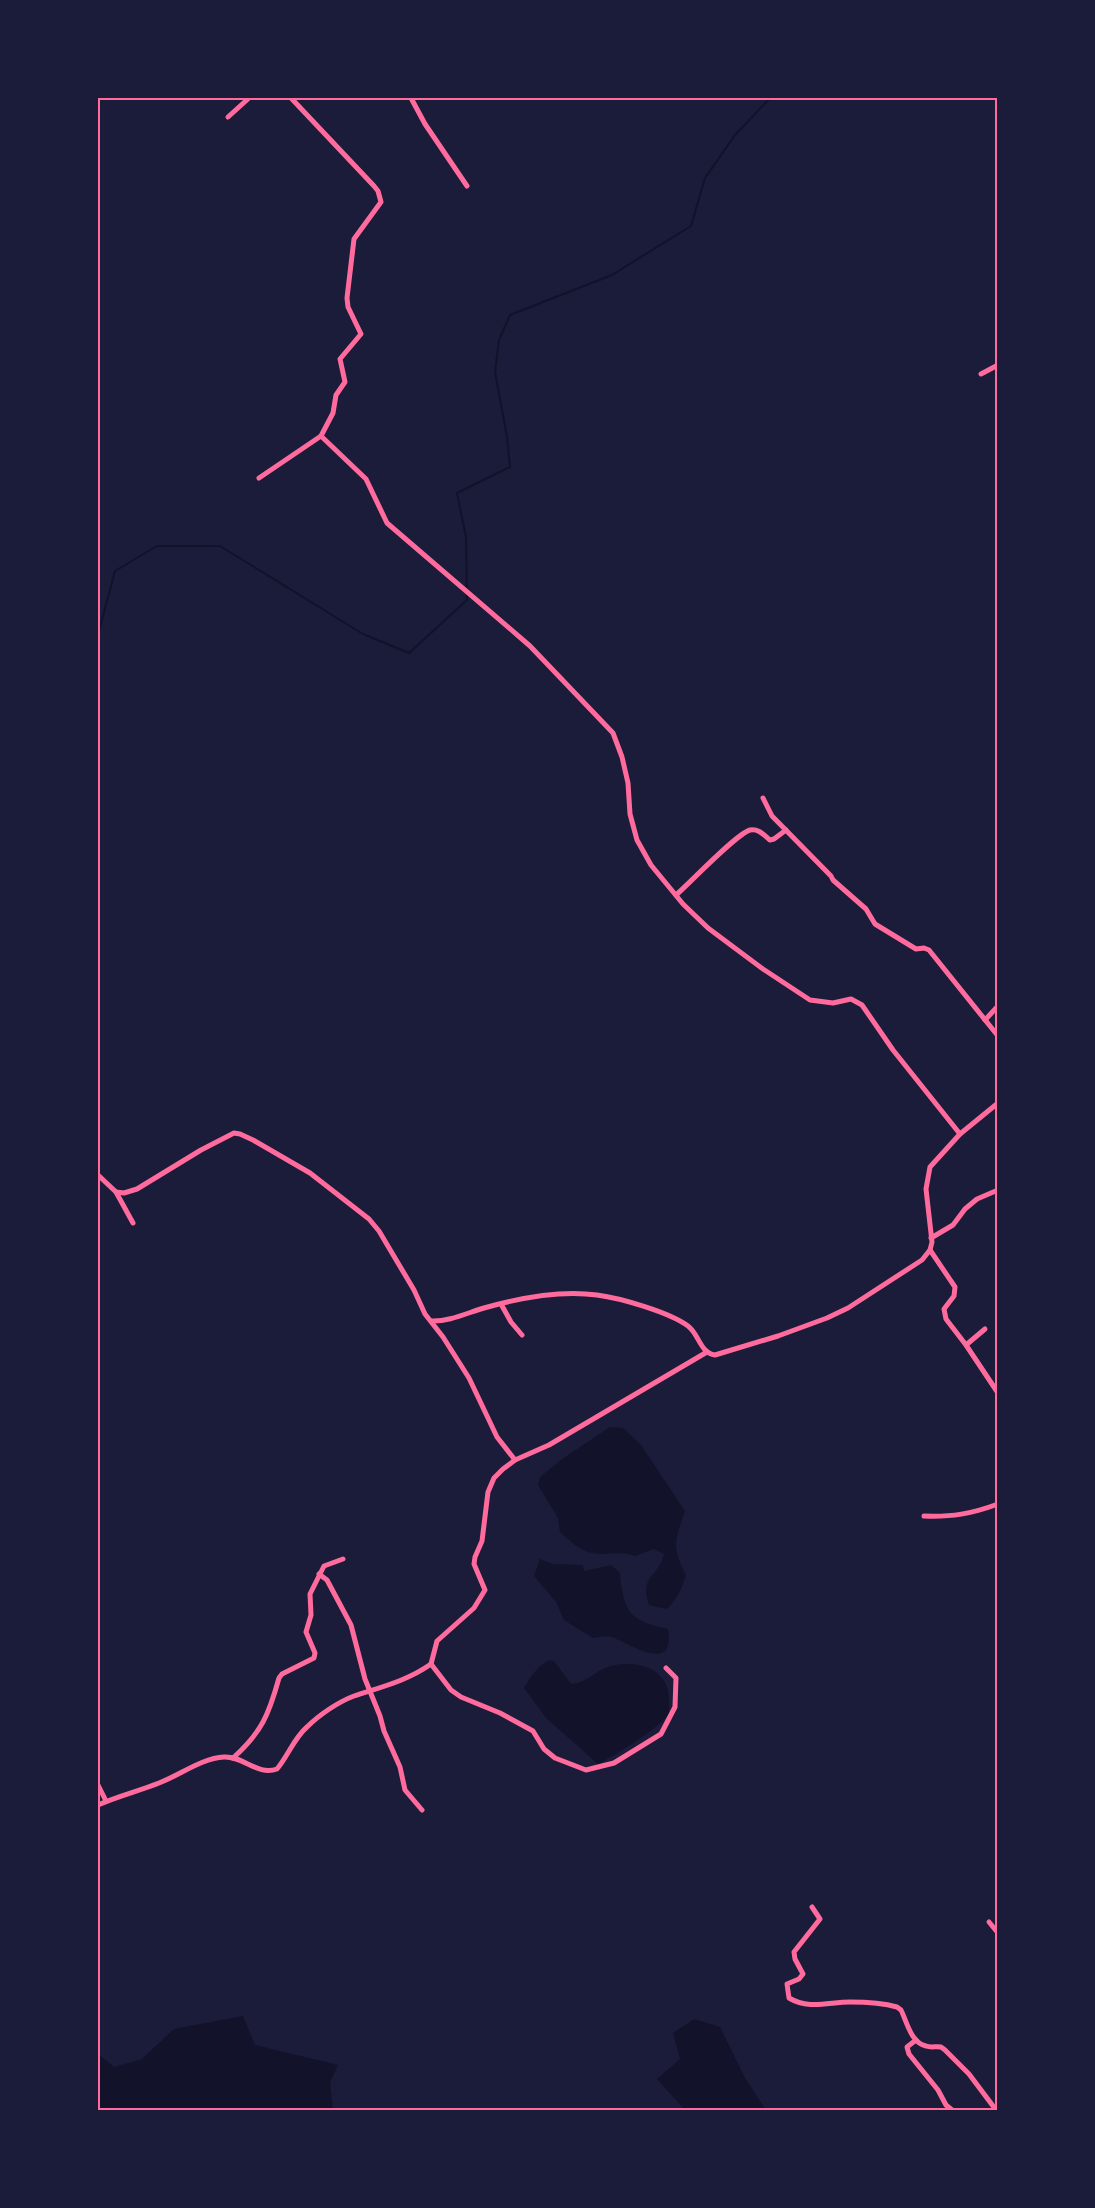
<svg xmlns="http://www.w3.org/2000/svg" width="1095" height="2208" font-family="Poppins,sans-serif">
  <style>
    .water { fill: #12122b }
    .lines { fill: none; stroke-linecap: round; stroke-linejoin: round }
    .stream { stroke: #12122b; stroke-width: 2 }
    .minor { stroke: #ff6b9d; stroke-width: 5 }
    .neatline { fill: none; stroke: #ff6b9d; stroke-width: 2 }
  </style>
  <rect width="100%" height="100%" fill="#1b1b3a"/>
  <g class="water">
    <path d="M610,1427L623,1428L641,1445L685,1511C675,1541 671,1546 686,1575C682,1589 677,1599 667,1609L649,1605C639,1576 658,1578 664,1554L654,1549L635,1556C620,1550 607,1556 592,1553C580,1551 569,1540 560,1532L558,1518L538,1485L540,1477L562,1459Z"/>
    <path d="M540,1559L552,1564L583,1565L584,1571L611,1565L620,1573C623,1612 630,1621 668,1629C676,1675 630,1644 612,1637C606,1635 599,1637 593,1638L564,1620L556,1602L534,1576Z"/>
    <path d="M549,1660L554,1661L571,1684C583,1684 594,1673 605,1668C625,1660 659,1663 667,1687C670,1696 669,1706 669,1715C648,1735 624,1750 598,1764L546,1718L524,1688C530,1677 538,1666 549,1660Z"/>
    <path d="M243,2016L255,2045L338,2065L330,2082L333,2110H98V2054L114,2067L142,2059L174,2029Z"/>
    <path d="M694,2019L720,2027L745,2078L766,2110H685L657,2079L680,2059L673,2033Z"/>
  </g>
  <g class="lines">
    <path class="stream" d="M98,635L115,571L157,546H220L363,634L409,653L467,600L466,537L457,493L510,467L507,437L495,372L499,340L510,315L612,275L691,226L705,178L735,135L770,98"/>
    <g class="minor">
      <path d="M291,98L374,186L378,191L381,202L354,239L347,298L348,307L361,334L340,359L345,382L336,395L333,413L321,436L366,479L387,523L530,646L613,733L622,757L628,783L630,814L637,840L651,865L683,904L708,928L763,969L810,1000L833,1003L851,999L862,1005L893,1050L960,1134"/>
      <path d="M411,98L425,124L467,186"/>
      <path d="M228,117L249,98"/>
      <path d="M981,374L998,365"/>
      <path d="M259,478L321,436"/>
      <path d="M763,798L772,816L831,876L833,880L866,909L875,924L916,949L924,948L929,950L998,1036"/>
      <path d="M676,895C690,883 736,834 750,830C758,828 764,835 770,840L774,839L786,830"/>
      <path d="M985,1020L998,1006"/>
      <path d="M98,1175L116,1192L124,1193L137,1189L201,1150L234,1133L240,1134L253,1140L310,1173L369,1219L379,1231L414,1290L425,1314L443,1337L469,1378L497,1437L515,1460"/>
      <path d="M116,1192L133,1223"/>
      <path d="M931,1238L953,1225L965,1209L977,1199L998,1190"/>
      <path d="M930,1250L955,1287L954,1296L944,1309L946,1319L966,1345L998,1393"/>
      <path d="M501,1304L511,1322L522,1335"/>
      <path d="M431,1321C448,1322 467,1313 484,1308C519,1298 561,1290 597,1295C620,1298 669,1312 688,1326C699,1334 700,1353 715,1355L778,1336L827,1318L848,1308L922,1260L930,1250L932,1242L926,1189L930,1167L960,1134L998,1103"/>
      <path d="M966,1345L985,1329"/>
      <path d="M924,1516C952,1517 971,1514 998,1504"/>
      <path d="M319,1574L327,1580L351,1625L365,1679L380,1716L384,1731L400,1767L405,1790L422,1810"/>
      <path d="M666,1668L676,1678L675,1707L661,1734L614,1763L586,1770L555,1758L544,1749L533,1731L500,1713L461,1697L451,1690L431,1664L437,1641L474,1608L485,1590L474,1564L475,1557L482,1541L488,1492L494,1478L503,1469L515,1460L549,1445L707,1352"/>
      <path d="M233,1758C262,1732 269,1714 279,1678L282,1674L314,1658L315,1653L306,1632L311,1615L310,1594L324,1566L343,1559"/>
      <path d="M98,1785L106,1801"/>
      <path d="M98,1805C118,1796 139,1791 159,1783C180,1775 202,1758 224,1757C244,1756 257,1776 277,1769C288,1756 294,1738 307,1727C319,1715 338,1702 354,1696C381,1687 407,1681 431,1664"/>
      <path d="M812,1907L820,1919L794,1952L795,1959L803,1974L799,1979L787,1984L789,1998C809,2010 829,2002 850,2002C864,2002 883,2003 897,2007L901,2010C907,2022 911,2043 926,2046C931,2048 936,2046 941,2047L945,2050L969,2074L996,2110"/>
      <path d="M989,1922L998,1933"/>
      <path d="M916,2040L907,2047L909,2054L938,2090L946,2105L952,2110"/>
    </g>
  </g>
  <rect width="1095" height="2208" fill="none" stroke="#1b1b3a" stroke-width="198"/>
  <rect x="99" y="99" width="897" height="2010" class="neatline"/>
</svg>
